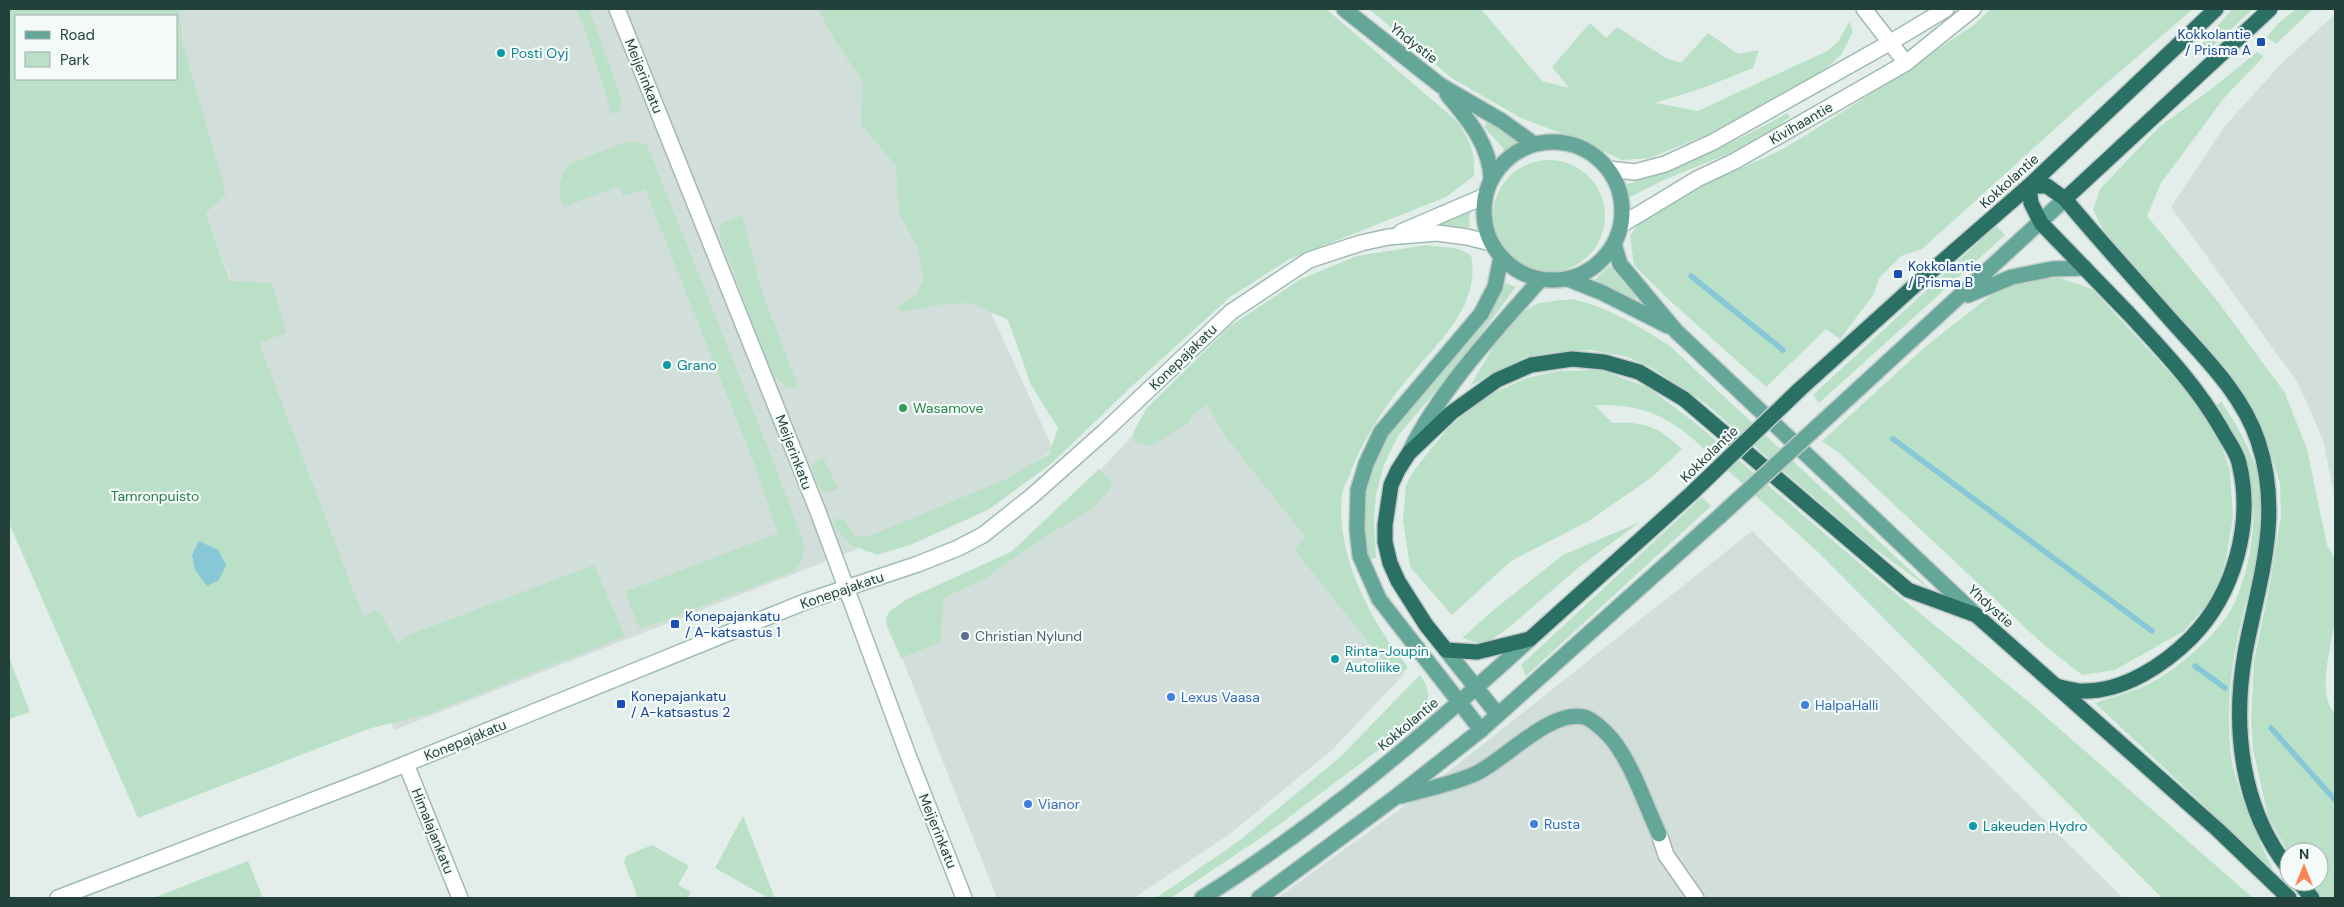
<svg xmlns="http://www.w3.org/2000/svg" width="2344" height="907" font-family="'DM Sans',sans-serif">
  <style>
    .built { fill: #d1ded9 }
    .green { fill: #bae1c7; fill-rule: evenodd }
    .water { fill: #87c7d8 }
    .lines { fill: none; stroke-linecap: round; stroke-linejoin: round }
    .stream { stroke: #87c7d8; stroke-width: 5.5 }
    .street-casing { stroke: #a5b7b2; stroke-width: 18 }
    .secondary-casing { stroke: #a0bbb3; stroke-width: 18 }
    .primary-casing { stroke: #c1cac8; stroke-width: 18 }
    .highway-casing { stroke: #c1cac8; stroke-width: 18 }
    .street { stroke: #fff; stroke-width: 15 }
    .secondary { stroke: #fff; stroke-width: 15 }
    .primary { stroke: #64a799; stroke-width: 15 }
    .highway { stroke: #2a7065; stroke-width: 15 }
    .primary-bridge-casing { stroke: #c1cac8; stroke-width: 18; stroke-linecap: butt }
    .highway-bridge-casing { stroke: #c1cac8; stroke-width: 18; stroke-linecap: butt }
    .primary-bridge { stroke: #64a799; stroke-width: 15 }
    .highway-bridge { stroke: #2a7065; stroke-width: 15 }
    .transit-dot { fill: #1a4fb4; stroke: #f4faf7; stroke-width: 2 }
    .culture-dot { fill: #0f9aa8; stroke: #f4faf7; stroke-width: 2 }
    .leisure-dot { fill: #2e9e5b; stroke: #f4faf7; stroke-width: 2 }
    .service-dot { fill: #5c6f8a; stroke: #f4faf7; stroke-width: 2 }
    .shop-dot { fill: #3f7fe0; stroke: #f4faf7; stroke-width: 2 }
    .labels { text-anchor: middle; stroke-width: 4.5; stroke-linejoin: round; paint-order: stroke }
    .transit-label { font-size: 14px; fill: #164399; stroke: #f4faf7; text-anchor: start }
    .street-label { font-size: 14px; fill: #21413a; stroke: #f4faf7 }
    .culture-label { font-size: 14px; fill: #0d838f; stroke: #f4faf7; text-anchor: start }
    .leisure-label { font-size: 14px; fill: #27864d; stroke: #f4faf7; text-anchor: start }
    .park-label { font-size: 14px; fill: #277c4c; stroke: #f4faf7 }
    .service-label { font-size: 14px; fill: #4e5e75; stroke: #f4faf7; text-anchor: start }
    .shop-label { font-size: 14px; fill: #366cbe; stroke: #f4faf7; text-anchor: start }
  </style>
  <rect width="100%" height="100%" fill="#e3eeea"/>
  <g class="built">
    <path d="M164,9H853L1053,449L985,499L394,730L164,98L176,79V16Z"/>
    <path d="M2335,14V498L2323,440L2298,383L2171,207L2224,127L2281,64Z"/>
    <path d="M1197,365L1323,545L1404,674L1332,750L1231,833L1134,898H997L889,625L1012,554L1097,474Z"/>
    <path d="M1752,531L2123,898H1277L1410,802Z"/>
  </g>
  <g class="green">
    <path d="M9,9H179L182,41L226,194L206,213L230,281L272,283L286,333L259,343L363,616L378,610L399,644L404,637L594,565L625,636L431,713L368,729L138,818L9,523ZM16,16H176V79H16Z"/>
    <path d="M576,9H589L622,100L619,111L612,115L587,35Z"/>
    <path d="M818,9H1326L1458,122C1471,144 1475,150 1474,176L1446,197L1288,260L1230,297L1132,386L1052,463L988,510L910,545L877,555L849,544L834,526V519H843L855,536L867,537L1004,480L1049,454L1058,428L1031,385L1008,320L971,303L944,304L902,312L896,307L915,296L924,281L917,245L899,215L896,166L861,124L863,82L836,42Z"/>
    <path d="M1369,9H1481L1542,81L1569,88L1552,67L1590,23L1606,38L1617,27L1666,58L1681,63L1708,33L1738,54L1759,50L1753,68L1703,88L1655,103L1698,111L1827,51L1838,42L1849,22L1853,32L1841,55L1818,76L1736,123L1650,158L1622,160L1569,136L1521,118L1453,79Z"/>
    <path d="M1991,9H2193L2088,99L1922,249L1901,256L1879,278L1874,294L1840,339L1826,329L1766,387L1667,298L1634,265L1630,236C1657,191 1748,171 1793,143C1854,106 1914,64 1974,25Z"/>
    <path d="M2232,9H2253L2203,55L2193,54Z"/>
    <path d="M2296,9H2313L2276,44L2267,37L2279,23Z"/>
    <path d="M2257,52L2264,56L2224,98L2161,183L2147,216L2219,303L2285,393L2307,449L2327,545L2335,559V628L2333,630C2330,654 2317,694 2335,713V898H2323L2310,882H2319V852H2289V854L2268,816L2253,749L2251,720L2254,661L2270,584L2281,515L2280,483L2268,444L2249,402L2214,355L2148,283L2104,231L2093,210L2100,189L2159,127L2214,87Z"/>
    <path d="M1787,113L1790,117L1758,141L1745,147L1664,180L1628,198L1622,186C1679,167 1735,143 1787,113Z"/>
    <path d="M1488,121L1520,141L1504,151L1503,148L1484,127Z"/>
    <path d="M629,141L647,145L770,453L804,544L802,561L792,572L640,629L625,592L778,533L754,463L645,189L623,196L619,186L564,207C556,188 559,181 569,164Z"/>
    <circle cx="1549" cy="216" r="56"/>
    <path d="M1470,210L1469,227L1438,228V223Z"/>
    <path d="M742,215L762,292L798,386L787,388L772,374L720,236V224Z"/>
    <path d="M1996,226L2005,235L1819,403L1813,395Z"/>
    <path d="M1426,245L1459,249L1471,255C1479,293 1455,325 1431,352C1398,388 1367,428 1350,474C1347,481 1343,488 1342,495C1337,538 1354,581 1374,618C1383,635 1397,652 1408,668L1396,677L1294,549L1306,538L1227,438L1206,404L1192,416L1187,424L1151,446L1134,442L1133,433L1146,409L1230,326L1301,279L1357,256Z"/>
    <path d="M1610,266L1627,287L1638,296L1634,302L1592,282Z"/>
    <path d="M2060,278L2092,289L2185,389L2218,436L2230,471L2233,517L2226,559L2214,596L2184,631L2115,670L2082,675L2044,645L1839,453L1822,441L1925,347L1995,292L2024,281Z"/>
    <path d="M1506,283L1516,287L1455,368L1398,436L1384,465L1376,495L1374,521L1376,558L1369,559L1363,512L1368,481L1389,435L1489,316Z"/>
    <path d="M1572,299C1609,307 1638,326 1670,346L1930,589L1868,544L1705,403L1652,368L1625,356L1589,350L1555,352L1525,357L1470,386C1485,362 1506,320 1531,307C1543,300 1559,301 1572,299Z"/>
    <path d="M1601,370L1649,388L1694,422L1878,579L2029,702L2253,898H2162L1819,553L1692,438C1659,411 1638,405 1595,405L1612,423C1645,421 1659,427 1682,449L1652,477L1589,521L1511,561L1452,615L1410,567L1403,520L1406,485L1415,469L1448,428L1486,396L1527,378L1558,371Z"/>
    <path d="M2221,401C2248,442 2266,477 2264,528C2263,547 2255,568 2250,587C2242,617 2234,649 2231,680C2228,703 2228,749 2234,771C2243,806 2258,838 2273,870L2095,703C2112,697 2133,692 2149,684C2176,670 2221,632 2234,604C2253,563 2261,502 2244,459C2237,441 2226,423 2217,405Z"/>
    <path d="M823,457L838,489L824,493L814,476L812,464Z"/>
    <path d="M1099,469L1112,481L1110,489L1092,509L1043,538L984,579L943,598L941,642L901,658L887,626L886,618L890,611L907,599L1011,552Z"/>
    <path d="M1702,497L1711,506L1526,676L1521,665Z"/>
    <path d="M1640,522L1578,568L1507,629L1489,641L1479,643L1462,638L1497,607L1563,555Z"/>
    <path d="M9,657L30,712L9,719Z"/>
    <path d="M1420,675C1439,701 1421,716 1401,733L1268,833L1171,898H1156L1239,841L1339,758Z"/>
    <path d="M743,816L775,898H768L715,868Z"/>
    <path d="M652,845L689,866L678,885L691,892L688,898H638L624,862L626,856Z"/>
    <path d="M248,861L263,898H153Z"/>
  </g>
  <path class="water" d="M199,541L218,550L226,565L219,580L207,586L195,570L192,555Z"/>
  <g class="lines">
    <g class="stream">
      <path d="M1691,276L1783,350"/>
      <path d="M1893,439L2152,631"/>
      <path d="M2195,666L2225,688"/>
      <path d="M2271,728L2335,800"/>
    </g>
    <g class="street-casing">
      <g id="street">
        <path d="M406,764L460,898"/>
        <path d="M1659,834L1666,855L1696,898"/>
      </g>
    </g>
    <g class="secondary-casing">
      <g id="secondary">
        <path d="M617,9L817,509L908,755L964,898"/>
        <path d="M1864,9L1906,63"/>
        <path d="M1608,169L1635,172L1665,164L1713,142L1891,42L1946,9"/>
        <path d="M1621,225L1697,179L1735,161L1906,63L1973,9"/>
        <path d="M1401,232L1485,196"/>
        <path d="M58,898L371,778L807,601L918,564L958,548L983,535L1032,496L1105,431L1231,312L1309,260L1361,243L1388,237L1437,233L1467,237L1491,243"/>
      </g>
    </g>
    <g class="primary-casing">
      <g id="primary">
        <path d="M1344,9L1440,85L1502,121L1534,144"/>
        <path d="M1447,94C1468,119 1491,146 1491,180"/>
        <circle cx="1553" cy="211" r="69"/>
        <path d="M1614,244L1620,264L1676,331L1976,615"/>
        <path d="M1568,279L1603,293L1668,326"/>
        <path d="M1968,295L2012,277L2052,269L2085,268"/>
        <path d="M1830,415L2065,199"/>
        <path d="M1410,451C1440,390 1495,331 1540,280"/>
        <path d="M1446,650L1498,715"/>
        <path d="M1481,730L1379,599L1360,556L1357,529L1358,490L1366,464L1381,432L1481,314L1495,287L1501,257"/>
        <path d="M1401,796C1427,789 1453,784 1477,773C1507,758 1549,710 1584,717C1592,719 1605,731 1611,738C1632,763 1645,804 1659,834"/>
        <path d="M1202,898C1319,825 1429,731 1530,639"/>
        <path d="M1259,898L1397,796L1481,730L1720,516"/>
      </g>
    </g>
    <g class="highway-casing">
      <g id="highway">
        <path d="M2029,186H2047L2065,199C2099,240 2135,279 2170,319C2203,356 2242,393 2258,441C2283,516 2259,579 2245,653C2232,728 2241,809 2289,869"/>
        <path d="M2029,186L2031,203L2041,223C2071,254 2100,284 2130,315C2165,353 2196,385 2222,430C2227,440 2237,452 2239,463C2254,524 2234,594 2191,638C2164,665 2124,691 2085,691C2076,692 2065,688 2056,686"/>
        <path d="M2065,199L2270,9"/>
        <path d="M1799,390L1913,287L2029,186L2216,9"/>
        <path d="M1692,493L1530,639L1477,652L1446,650L1426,625L1398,581L1390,563L1385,542V525L1391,485L1398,470L1409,453L1451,413L1497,380L1531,365L1572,359L1604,362L1639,372L1684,399L1908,590L1976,615L2218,830L2289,898"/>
        <path d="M2299,882L2312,898"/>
      </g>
    </g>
    <use href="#street" class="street"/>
    <use href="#secondary" class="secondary"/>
    <use href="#primary" class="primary"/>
    <use href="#highway" class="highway"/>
    <g class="primary-bridge-casing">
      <path id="primary-bridge" d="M1720,516L1830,415"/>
    </g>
    <g class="highway-bridge-casing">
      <path id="highway-bridge" d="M1692,493L1799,390"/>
    </g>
    <use href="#primary-bridge" class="primary-bridge"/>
    <use href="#highway-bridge" class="highway-bridge"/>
  </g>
  <g class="transit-dot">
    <rect x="2256" y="37" width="10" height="10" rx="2.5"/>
    <rect x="1893" y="269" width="10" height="10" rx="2.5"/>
    <rect x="670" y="619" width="10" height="10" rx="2.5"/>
    <rect x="616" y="699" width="10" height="10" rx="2.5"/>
  </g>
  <g class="culture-dot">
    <circle cx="501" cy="53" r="5"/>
    <circle cx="667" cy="365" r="5"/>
    <circle cx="1335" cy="659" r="5"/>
    <circle cx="1973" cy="826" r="5"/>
  </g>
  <circle class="leisure-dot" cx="903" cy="408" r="5"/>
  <circle class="service-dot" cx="965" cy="636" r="5"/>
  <g class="shop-dot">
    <circle cx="1171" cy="697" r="5"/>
    <circle cx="1805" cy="705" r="5"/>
    <circle cx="1028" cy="804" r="5"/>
    <circle cx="1534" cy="824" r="5"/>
  </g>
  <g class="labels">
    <g class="transit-label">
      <text x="2251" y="39" text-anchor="end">Kokkolantie<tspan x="2251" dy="16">/ Prisma A</tspan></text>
      <text x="1908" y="271">Kokkolantie<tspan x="1908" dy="16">/ Prisma B</tspan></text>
      <text x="685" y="621">Konepajankatu<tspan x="685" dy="16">/ A-katsastus 1</tspan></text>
      <text x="631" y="701">Konepajankatu<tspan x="631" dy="16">/ A-katsastus 2</tspan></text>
    </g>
    <g class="street-label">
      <text transform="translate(1414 43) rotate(38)" y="5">Yhdystie</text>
      <text transform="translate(644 76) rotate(68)" y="5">Meijerinkatu</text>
      <text transform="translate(1801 123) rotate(-30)" y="5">Kivihaantie</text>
      <text transform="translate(2009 181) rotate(-42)" y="5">Kokkolantie</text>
      <text transform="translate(1183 357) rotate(-44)" y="5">Konepajakatu</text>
      <text transform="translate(794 452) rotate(69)" y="5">Meijerinkatu</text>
      <text transform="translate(1709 454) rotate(-44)" y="5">Kokkolantie</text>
      <text transform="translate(842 590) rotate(-19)" y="5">Konepajakatu</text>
      <text transform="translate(1991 606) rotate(42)" y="5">Yhdystie</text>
      <text transform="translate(1408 724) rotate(-40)" y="5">Kokkolantie</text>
      <text transform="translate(465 740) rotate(-22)" y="5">Konepajakatu</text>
      <text transform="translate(433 831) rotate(68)" y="5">Himalajankatu</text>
      <text transform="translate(938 831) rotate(68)" y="5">Meijerinkatu</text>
    </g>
    <g class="culture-label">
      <text x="511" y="58">Posti Oyj</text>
      <text x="677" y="370">Grano</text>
      <text x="1345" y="656">Rinta-Joupin<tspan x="1345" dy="16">Autoliike</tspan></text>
      <text x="1983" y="831">Lakeuden Hydro</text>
    </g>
    <g class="leisure-label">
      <text x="913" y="413">Wasamove</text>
    </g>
    <g class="park-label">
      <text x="155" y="501">Tamronpuisto</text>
    </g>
    <g class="service-label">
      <text x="975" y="641">Christian Nylund</text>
    </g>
    <g class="shop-label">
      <text x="1181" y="702">Lexus Vaasa</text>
      <text x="1815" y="710">HalpaHalli</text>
      <text x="1038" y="809">Vianor</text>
      <text x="1544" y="829">Rusta</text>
    </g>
  </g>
  <rect width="2344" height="907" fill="none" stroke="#21413a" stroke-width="20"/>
  <rect x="15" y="15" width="162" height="65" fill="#f4faf7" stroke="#a0b0ab"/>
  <rect x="25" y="31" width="25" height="8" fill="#64a799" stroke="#a0b0ab"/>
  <text x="60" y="40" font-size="15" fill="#21413a">Road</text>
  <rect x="25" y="52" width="25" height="15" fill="#bae1c7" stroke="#a0b0ab"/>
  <text x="60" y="65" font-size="15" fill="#21413a">Park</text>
  <g transform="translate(2304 867)"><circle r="24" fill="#f4faf7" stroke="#a0b0ab"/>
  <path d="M0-4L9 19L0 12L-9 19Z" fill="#fd8452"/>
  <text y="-8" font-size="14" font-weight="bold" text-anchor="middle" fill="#21413a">N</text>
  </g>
</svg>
